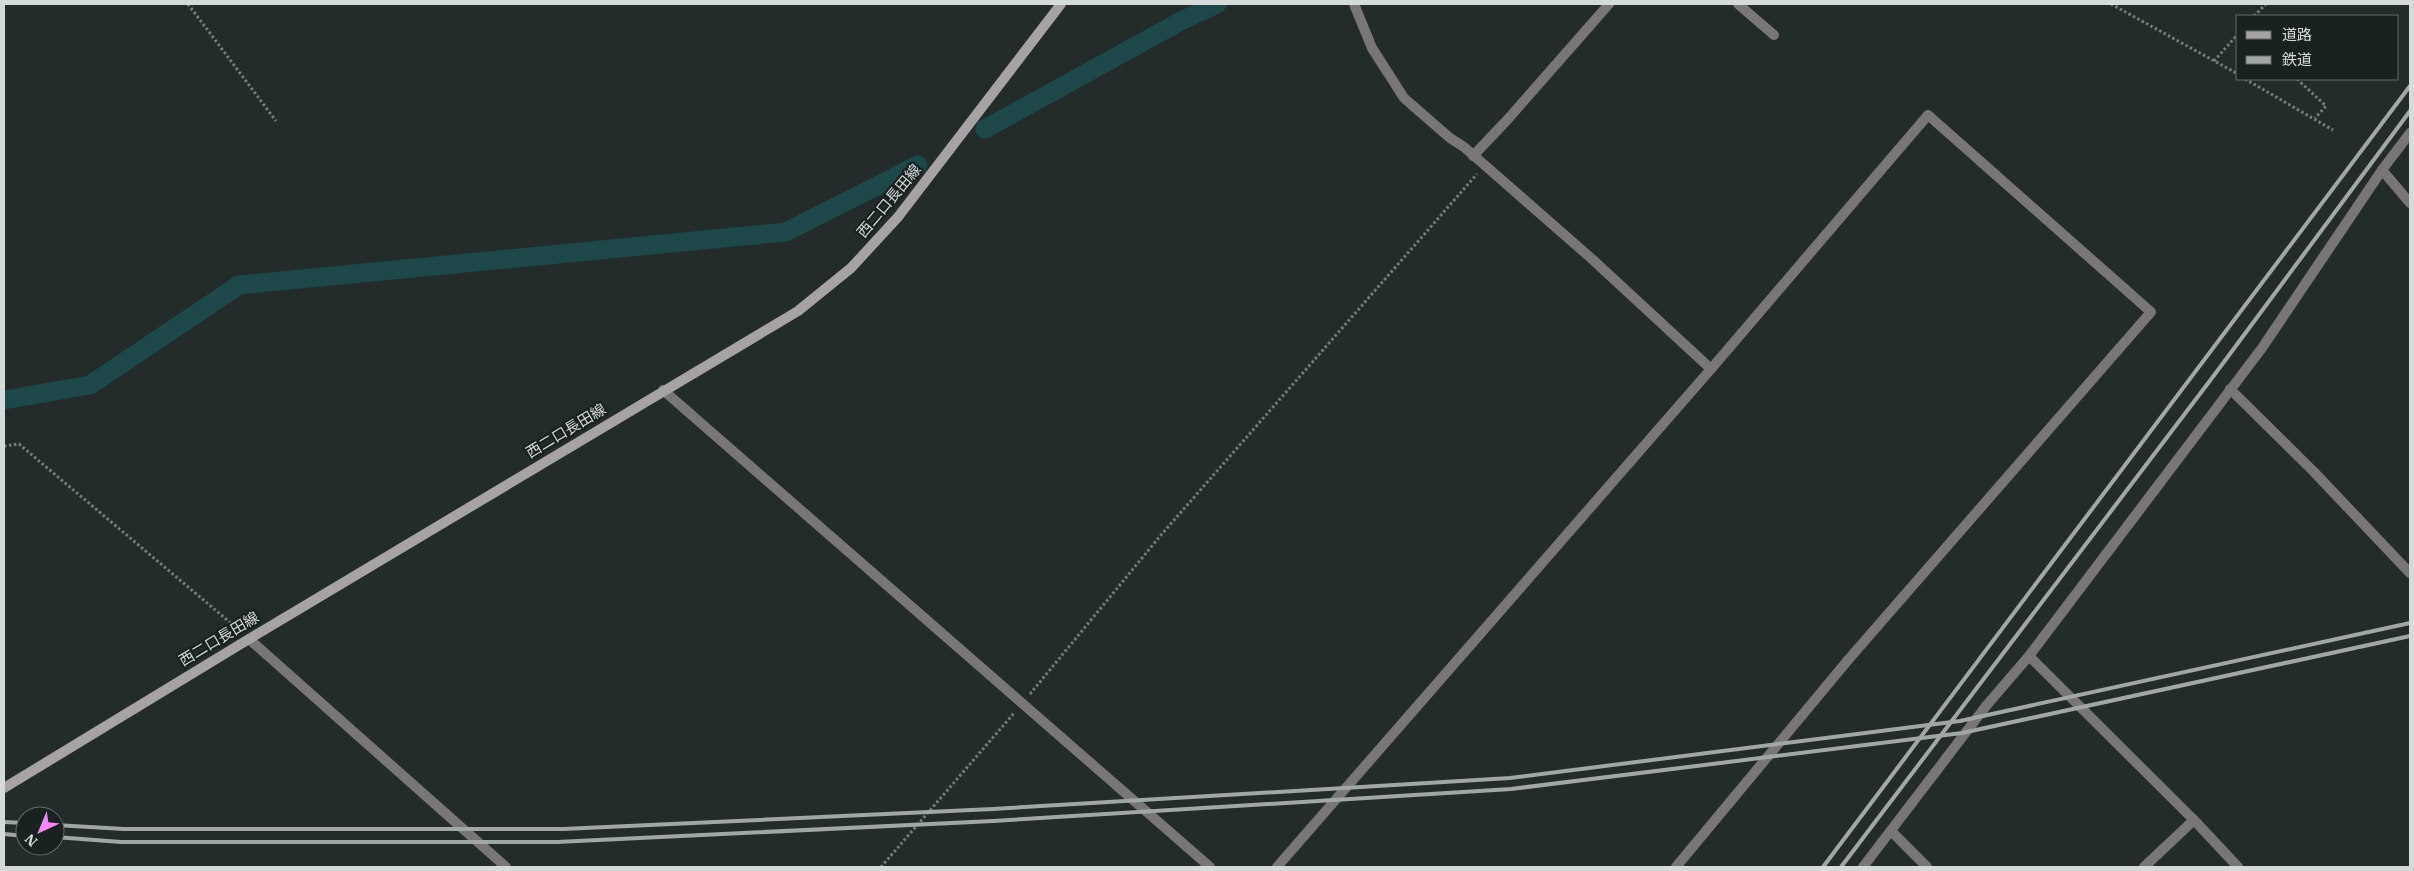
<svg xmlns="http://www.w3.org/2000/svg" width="2414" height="871" font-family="'IBM Plex Serif','Noto Sans JP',serif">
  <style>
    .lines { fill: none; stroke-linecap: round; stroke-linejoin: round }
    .canal { stroke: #1d4748; stroke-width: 19 }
    .path { stroke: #757c7c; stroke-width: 3; stroke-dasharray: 2.5 2.5; stroke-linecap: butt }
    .minor { stroke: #797679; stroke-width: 10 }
    .tertiary { stroke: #797679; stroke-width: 10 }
    .secondary { stroke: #a6a2a6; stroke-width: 10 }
    .rail { stroke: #a1a7a7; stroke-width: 4 }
    .labels { text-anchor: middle; stroke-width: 4.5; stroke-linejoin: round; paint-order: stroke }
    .street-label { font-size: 15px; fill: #d5dada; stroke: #192121 }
  </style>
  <rect width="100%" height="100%" fill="#232b2b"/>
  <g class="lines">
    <g class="canal">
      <path d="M985,129L1181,21L1217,4"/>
      <path d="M4,400L90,385L239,285L786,232L918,165"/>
    </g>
    <g class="path">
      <path d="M188,4L276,121"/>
      <path d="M2111,4L2238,74"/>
      <path d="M2254,16L2266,4"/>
      <path d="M2214,61L2238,34"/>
      <path d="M2245,79L2333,130"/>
      <path d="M2297,79L2326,106L2315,118"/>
      <path d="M4,446L19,444L239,630"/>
      <path d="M1030,694L1161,535L1477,174"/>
      <path d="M881,867L1015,712"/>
    </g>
    <g class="minor">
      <path d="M1354,4L1372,48L1404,98L1450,138L1464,147L1592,259L1711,369"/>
      <path d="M1738,4L1774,35"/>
      <path d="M1473,156L1508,119L1609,4"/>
      <path d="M2382,170L2410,203"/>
      <path d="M2230,389L2314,472L2410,573"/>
      <path d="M249,639L506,867"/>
      <path d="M1891,831L1927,867"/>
      <path d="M1277,867L1711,369L1928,115L2151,312L1848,660L1676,867"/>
      <path d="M1863,867L1986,706L2029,656L2262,348L2382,170L2410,133"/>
      <path d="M2144,867L2194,820"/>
    </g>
    <g class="tertiary">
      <path d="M663,390L1210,867"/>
      <path d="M2029,656L2194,820L2238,867"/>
    </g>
    <path class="secondary" d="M4,788L249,639L798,311L851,268L898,217L1061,4"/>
    <g class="rail">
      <path d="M4,822L25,823"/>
      <path d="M55,825L124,829H563L993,809L1510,778L1960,721L2410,623"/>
      <path d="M4,834L25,836"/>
      <path d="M55,837L121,842H557L993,821L1511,789L1962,733L2410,636"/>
      <path d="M1823,867L2410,86"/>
      <path d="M1841,867L2215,374L2410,111"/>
    </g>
  </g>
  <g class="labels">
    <g class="street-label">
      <text transform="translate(889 201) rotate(-50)" y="5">西二口長田線</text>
      <text transform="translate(566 431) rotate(-31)" y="5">西二口長田線</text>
      <text transform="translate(219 639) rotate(-31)" y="5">西二口長田線</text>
    </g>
  </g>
  <rect width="2414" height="871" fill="none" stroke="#d5dada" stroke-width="10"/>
  <rect x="2236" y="15" width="162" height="65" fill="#192121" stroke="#646b6b"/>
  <rect x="2246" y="31" width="25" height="8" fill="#a6a2a6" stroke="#646b6b"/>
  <text x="2282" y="40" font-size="15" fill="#d5dada">道路</text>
  <rect x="2246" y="56" width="25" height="8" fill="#a1a7a7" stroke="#646b6b"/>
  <text x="2282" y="65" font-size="15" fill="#d5dada">鉄道</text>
  <g transform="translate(40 831) rotate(224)"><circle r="24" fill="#192121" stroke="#646b6b"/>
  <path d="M0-4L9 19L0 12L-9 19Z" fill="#f18af4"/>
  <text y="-8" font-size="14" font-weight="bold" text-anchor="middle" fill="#d5dada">N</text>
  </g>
</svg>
